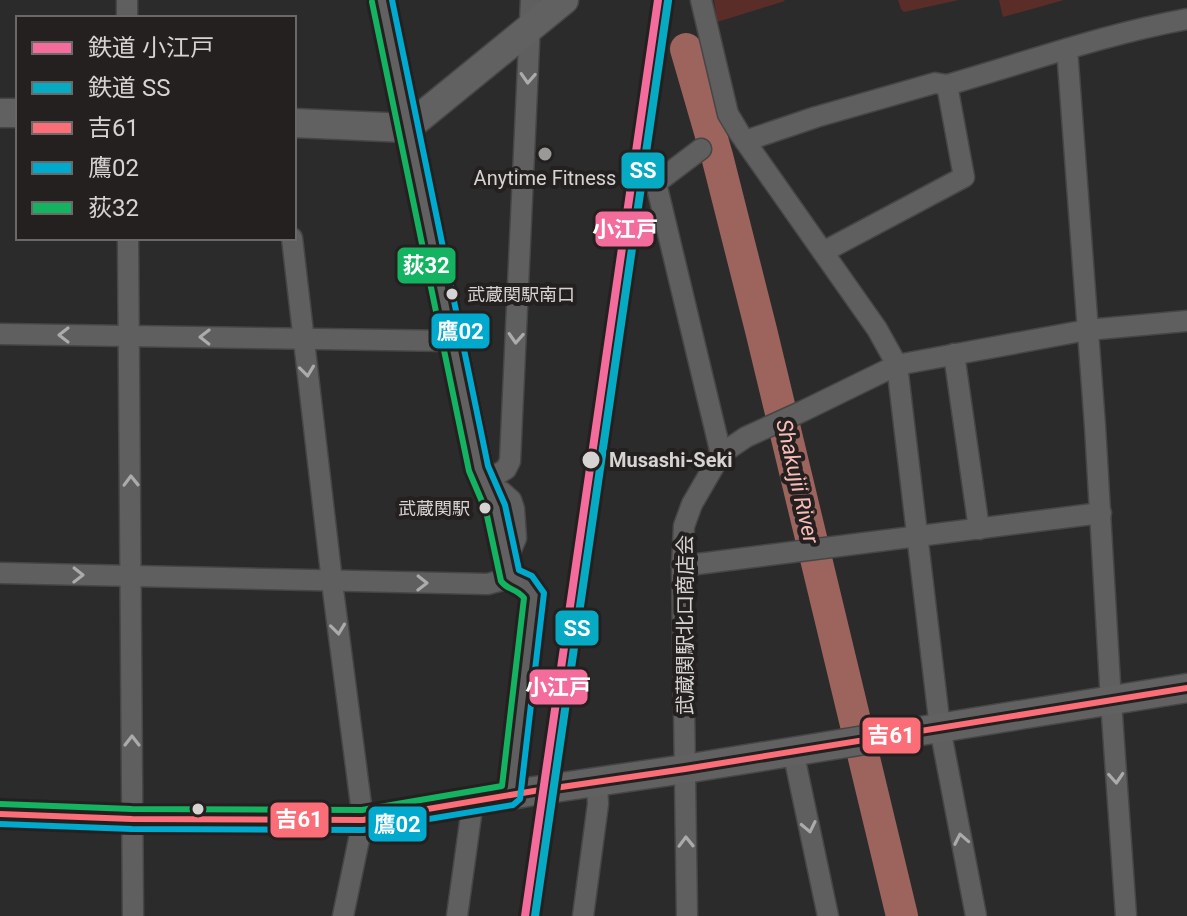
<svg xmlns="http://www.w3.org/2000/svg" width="1187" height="916" font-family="Roboto,'Noto Sans JP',sans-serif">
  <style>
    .green { fill: #5a2d29 }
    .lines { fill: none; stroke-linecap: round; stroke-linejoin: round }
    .river { stroke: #9d645e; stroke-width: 32 }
    .street-casing { stroke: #474646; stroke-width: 23 }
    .secondary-casing { stroke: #474646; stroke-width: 31 }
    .street { stroke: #5f5f5f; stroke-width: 20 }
    .secondary { stroke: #626161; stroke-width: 28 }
    .bus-1-casing { stroke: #242020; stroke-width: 12 }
    .bus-2-casing { stroke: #242020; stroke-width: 12 }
    .bus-3-casing { stroke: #242020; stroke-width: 12 }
    .bus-1 { stroke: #fb6d77; stroke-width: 6 }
    .bus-2 { stroke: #00a9ce; stroke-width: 6 }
    .bus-3 { stroke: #13b361; stroke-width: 6 }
    .rail-1-casing { stroke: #242020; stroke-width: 14 }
    .rail-2-casing { stroke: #242020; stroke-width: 14 }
    .rail-1 { stroke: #f46c9b; stroke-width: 8 }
    .rail-2 { stroke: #06aac2; stroke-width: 8 }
    .oneway { stroke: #acabaa }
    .poi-dot { fill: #9a9998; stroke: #242020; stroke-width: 3 }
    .bus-dot { fill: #d6d4d3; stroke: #242020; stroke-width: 3 }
    .labels { text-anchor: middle; stroke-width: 8; stroke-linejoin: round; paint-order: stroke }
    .bus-label { font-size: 18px; fill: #d6d4d3; stroke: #242020; text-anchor: start }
    .poi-label { font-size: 20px; fill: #d6d4d3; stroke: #242020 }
    .stop-label { font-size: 20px; font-weight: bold; fill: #d6d4d3; stroke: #242020; text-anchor: start }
    .street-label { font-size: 20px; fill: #d6d4d3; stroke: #242020 }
    .water-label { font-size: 22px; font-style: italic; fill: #f7beb8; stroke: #242020 }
    .line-badge { stroke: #242020; stroke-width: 3 }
    .badge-label { font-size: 22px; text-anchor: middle; font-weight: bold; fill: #fff }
  </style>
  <rect width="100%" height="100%" fill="#2c2b2b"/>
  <g class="green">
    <path d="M714,0H784L785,1L717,22Z"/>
    <path d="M898,0H959L904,12L901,9Z"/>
    <path d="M999,0H1064L1003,17Z"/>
  </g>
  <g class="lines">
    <path class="river" d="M686,49L717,156L761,330L902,916"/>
    <g class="street-casing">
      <g id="street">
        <path d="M127,0V18"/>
        <path d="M701,0L728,114L740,134L877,329L897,365L940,728L976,916"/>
        <path d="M1067,49L1095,426L1111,701L1126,916"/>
        <path d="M745,141L816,117L935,83L947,85C1027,62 1105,34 1187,19"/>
        <path d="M701,149L656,183L721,454"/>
        <path d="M128,238L133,916"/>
        <path d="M292,238L333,590L363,820L343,916"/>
        <path d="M823,252L964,177L947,85"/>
        <path d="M0,334L451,341"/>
        <path d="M954,354L979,529"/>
        <path d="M487,481L506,469L510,461L531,0"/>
        <path d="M490,488L502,492L511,500L514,509L516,538L508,557"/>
        <path d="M682,566L1101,513"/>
        <path d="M0,573L488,584C511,577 518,575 534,595L511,795"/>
        <path d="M793,751L828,916"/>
        <path d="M457,916L473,801"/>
        <path d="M583,916L598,804L597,782"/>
        <path d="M687,916L682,566L684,526L692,504L721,454L746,437L803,411L897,365L1087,330L1187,321"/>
      </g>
    </g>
    <g class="secondary-casing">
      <g id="secondary">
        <path d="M382,0L479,469C499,501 502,541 510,577"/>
        <path d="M0,113H18"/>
        <path d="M294,123L407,128L564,0"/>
        <path d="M0,814L132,819L363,820L534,791L685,769L1187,688"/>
      </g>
    </g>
    <use href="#street" class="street"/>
    <use href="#secondary" class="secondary"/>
    <g class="bus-1-casing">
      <path id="bus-1" d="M0,814L132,819L363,820L534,791L685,769L1187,688"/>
    </g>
    <g class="bus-2-casing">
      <path id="bus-2" d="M0,824L132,829L363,830L513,805L520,799L544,593L532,576L519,570L505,505L488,466L392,0"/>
    </g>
    <g class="bus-3-casing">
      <path id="bus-3" d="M0,804L132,809L362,810L502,786L524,598C516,588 507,590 501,581L486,511L469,471L372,2"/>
    </g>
    <use href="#bus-1" class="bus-1"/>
    <use href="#bus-2" class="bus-2"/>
    <use href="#bus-3" class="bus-3"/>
    <g class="rail-1-casing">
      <path id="rail-1" d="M525,916L658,0"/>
    </g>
    <g class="rail-2-casing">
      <path id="rail-2" d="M535,916L668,1"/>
    </g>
    <use href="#rail-1" class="rail-1"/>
    <use href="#rail-2" class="rail-2"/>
  </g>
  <defs><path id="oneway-chevron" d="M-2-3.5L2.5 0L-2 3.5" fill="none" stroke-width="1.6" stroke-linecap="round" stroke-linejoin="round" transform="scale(2)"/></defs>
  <g class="oneway">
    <use href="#oneway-chevron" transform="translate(528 78) rotate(93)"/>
    <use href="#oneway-chevron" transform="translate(64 335) rotate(-180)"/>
    <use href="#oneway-chevron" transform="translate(205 337) rotate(-179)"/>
    <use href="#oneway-chevron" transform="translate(516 338) rotate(93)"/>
    <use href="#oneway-chevron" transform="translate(307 371) rotate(83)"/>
    <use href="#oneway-chevron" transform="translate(131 481) rotate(-91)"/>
    <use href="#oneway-chevron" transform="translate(78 575) rotate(1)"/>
    <use href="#oneway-chevron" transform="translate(422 583) rotate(1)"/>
    <use href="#oneway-chevron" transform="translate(338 629) rotate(83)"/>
    <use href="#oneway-chevron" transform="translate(132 741) rotate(-90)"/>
    <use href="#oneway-chevron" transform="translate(1116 778) rotate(86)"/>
    <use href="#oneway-chevron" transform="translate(809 827) rotate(78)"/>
    <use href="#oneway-chevron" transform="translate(961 839) rotate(-101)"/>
    <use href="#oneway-chevron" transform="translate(686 842) rotate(-91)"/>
  </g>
  <circle class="poi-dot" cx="545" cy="154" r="8"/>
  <g class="bus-dot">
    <circle cx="452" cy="294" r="7"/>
    <circle cx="591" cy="460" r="10"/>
    <circle cx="485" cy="508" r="7"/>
    <circle cx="198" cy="809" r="7"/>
  </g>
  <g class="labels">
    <g class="bus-label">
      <text x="467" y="301">武蔵関駅南口</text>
      <text x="470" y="515" text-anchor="end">武蔵関駅</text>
    </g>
    <g class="poi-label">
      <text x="545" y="185">Anytime Fitness</text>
    </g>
    <g class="stop-label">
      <text x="609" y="467">Musashi-Seki</text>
    </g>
    <g class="street-label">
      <text transform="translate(685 625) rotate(-90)" y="7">武蔵関駅北口商店会</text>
    </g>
    <g class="water-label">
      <text transform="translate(798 481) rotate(77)" y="8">Shakujii River</text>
    </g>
  </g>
  <g class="line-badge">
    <rect x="620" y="151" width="46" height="39" rx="8" fill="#06aac2"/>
    <rect x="594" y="210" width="61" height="38" rx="8" fill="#f46c9b"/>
    <rect x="396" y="246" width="61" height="39" rx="8" fill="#13b361"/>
    <rect x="430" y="312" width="61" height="38" rx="8" fill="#00a9ce"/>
    <rect x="554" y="609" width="46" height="38" rx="8" fill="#06aac2"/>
    <rect x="528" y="668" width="61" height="38" rx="8" fill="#f46c9b"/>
    <rect x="861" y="716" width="61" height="39" rx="8" fill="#fb6d77"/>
    <rect x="269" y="801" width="61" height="38" rx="8" fill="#fb6d77"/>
    <rect x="367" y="805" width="61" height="38" rx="8" fill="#00a9ce"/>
  </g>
  <g class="badge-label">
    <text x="643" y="178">SS</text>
    <text x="625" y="237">小江戸</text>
    <text x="426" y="273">荻32</text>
    <text x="460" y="339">鷹02</text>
    <text x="577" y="636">SS</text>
    <text x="558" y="695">小江戸</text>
    <text x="891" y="743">吉61</text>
    <text x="299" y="827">吉61</text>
    <text x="397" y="832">鷹02</text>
  </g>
  <rect x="16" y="16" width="280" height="224" fill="#242020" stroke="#6b6868" stroke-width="2"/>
  <rect x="32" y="42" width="40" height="12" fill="#f46c9b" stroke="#6b6868" stroke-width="2"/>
  <text x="88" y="56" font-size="24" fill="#d6d4d3">鉄道 小江戸</text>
  <rect x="32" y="82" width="40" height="12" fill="#06aac2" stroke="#6b6868" stroke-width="2"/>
  <text x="88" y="96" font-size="24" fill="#d6d4d3">鉄道 SS</text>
  <rect x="32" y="122" width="40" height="12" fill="#fb6d77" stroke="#6b6868" stroke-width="2"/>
  <text x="88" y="136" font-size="24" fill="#d6d4d3">吉61</text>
  <rect x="32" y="162" width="40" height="12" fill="#00a9ce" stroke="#6b6868" stroke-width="2"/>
  <text x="88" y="176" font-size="24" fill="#d6d4d3">鷹02</text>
  <rect x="32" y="202" width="40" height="12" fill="#13b361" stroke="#6b6868" stroke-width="2"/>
  <text x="88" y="216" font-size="24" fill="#d6d4d3">荻32</text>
</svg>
